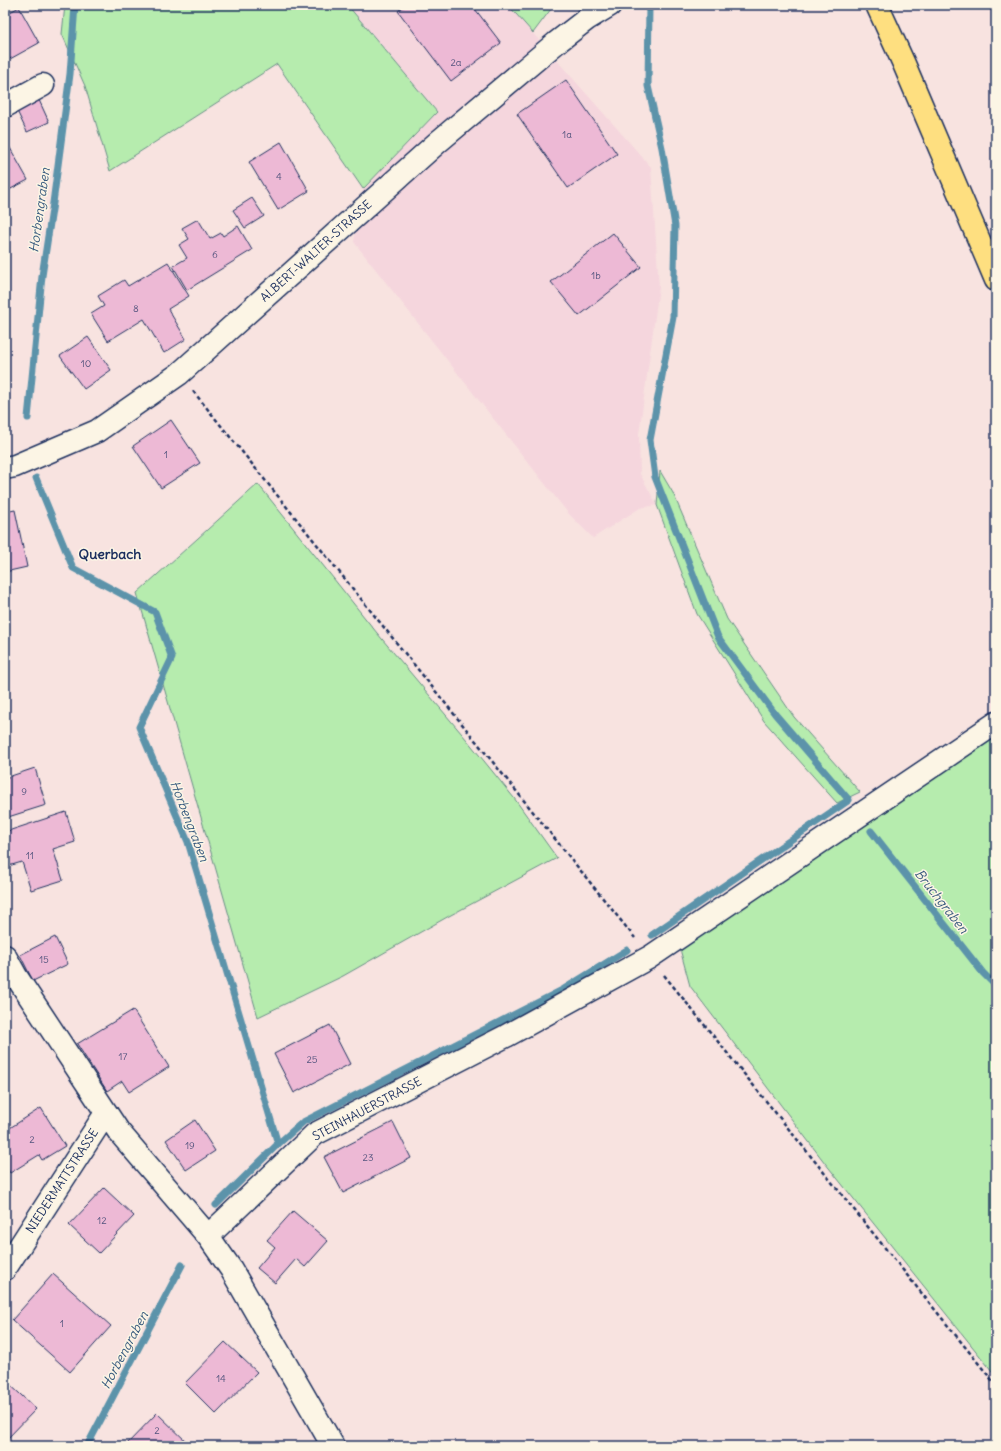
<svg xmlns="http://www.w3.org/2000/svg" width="1001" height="1451" font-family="Delius,sans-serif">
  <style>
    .built { fill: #f5d6dd }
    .green { fill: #b6ecae; stroke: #688e86 }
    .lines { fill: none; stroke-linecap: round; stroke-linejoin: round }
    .stream { stroke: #5b93aa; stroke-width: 7 }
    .building { fill: #edb9d5; stroke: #1b2f5e }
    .minor-casing { stroke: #1b2f5e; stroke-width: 25 }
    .major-casing { stroke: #1b2f5e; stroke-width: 25 }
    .path { stroke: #1b2f5e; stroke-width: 2.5; stroke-dasharray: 4 3; stroke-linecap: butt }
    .minor { stroke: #fcf5e5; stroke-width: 22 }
    .major { stroke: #fedf80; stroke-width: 22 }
    .labels { text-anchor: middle; stroke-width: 3; stroke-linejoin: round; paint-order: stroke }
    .number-label { font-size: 10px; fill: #50527c }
    .street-label { font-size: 12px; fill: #1b2f5e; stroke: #fcf5e5 }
    .water-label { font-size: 13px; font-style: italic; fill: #36597e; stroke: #fcf5e5 }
    .quarter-label { font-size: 14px; font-weight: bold; fill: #1b2f5e; stroke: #fcf5e5 }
  </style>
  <rect width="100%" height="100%" fill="#f8e3e0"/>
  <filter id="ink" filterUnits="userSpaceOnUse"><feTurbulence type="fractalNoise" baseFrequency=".025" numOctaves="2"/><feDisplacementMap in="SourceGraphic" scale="8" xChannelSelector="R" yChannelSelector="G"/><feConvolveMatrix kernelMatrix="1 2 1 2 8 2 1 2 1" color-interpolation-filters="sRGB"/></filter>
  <g filter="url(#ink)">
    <path class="built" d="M352,5H508L651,167L659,287L639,434L640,474L657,505L640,508L593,538L568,513L354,242L363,189L437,112L349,7Z"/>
    <g class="green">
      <path d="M65,5H352L349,7L437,112L363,189L277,64L110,171L85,86L62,34Z"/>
      <path d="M508,5H554L533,33Z"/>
      <path d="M660,471L673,493L727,619L794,717L860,792L837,803L764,721L697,614L657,505Z"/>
      <path d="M258,484L377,633L467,740L514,798L557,858L449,916L343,976L258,1017L137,593Z"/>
      <path d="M996,733V1376L825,1163L690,986L680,949Z"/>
    </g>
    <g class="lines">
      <g class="stream">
        <path d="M649,5L648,86L662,148L675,226L673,317L650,440L655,477L718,637L775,714L849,800L652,935"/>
        <path d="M28,418L42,276L53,203L70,74L75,5"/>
        <path d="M36,478L73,568L155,612L172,658L139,727L188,842L278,1144L216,1205"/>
        <path d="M871,831L983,973L996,986"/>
        <path d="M278,1144L303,1122L564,989L627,950"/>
        <path d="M87,1446L182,1265"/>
      </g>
    </g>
    <g class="building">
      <path d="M406,5H472L501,43L451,81L398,11Z"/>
      <path d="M19,7L39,43L10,59L5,50V15Z"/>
      <path d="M566,80L617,154L568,188L517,114Z"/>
      <path d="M39,100L49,122L27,132L17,111Z"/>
      <path d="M5,139L28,180L5,192Z"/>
      <path d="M281,142L309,191L278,210L249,162Z"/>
      <path d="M252,198L264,216L245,228L233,210Z"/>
      <path d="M198,219L210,239L221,233L223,236L238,226L252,250L187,290L173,266L187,258L179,245L189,239L182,228Z"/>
      <path d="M613,233L641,267L579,316L551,282Z"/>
      <path d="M168,262L189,296L168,309L186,339L164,353L144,319L108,341L91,314L104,306L98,296L124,280L128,286Z"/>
      <path d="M88,337L111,370L84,389L60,356Z"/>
      <path d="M171,420L200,463L161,488L133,446Z"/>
      <path d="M15,510L27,567L5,572V512Z"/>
      <path d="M35,768L46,805L5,818V778Z"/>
      <path d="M66,812L75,842L53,849L63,880L31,890L22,862L5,867V832Z"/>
      <path d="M55,937L68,964L33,981L20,955Z"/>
      <path d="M133,1010L169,1067L129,1092L122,1081L107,1091L77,1044Z"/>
      <path d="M330,1025L350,1064L294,1093L274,1054Z"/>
      <path d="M41,1108L65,1146L42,1160L39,1155L10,1173L5,1165V1131Z"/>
      <path d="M195,1120L215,1151L186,1170L166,1140Z"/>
      <path d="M393,1122L411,1158L343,1193L324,1157Z"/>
      <path d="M104,1188L134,1216L99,1253L69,1225Z"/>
      <path d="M293,1211L328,1241L305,1267L296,1259L275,1283L257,1268L275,1247L267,1240Z"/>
      <path d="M53,1274L111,1326L70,1372L12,1320Z"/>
      <path d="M225,1342L257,1372L216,1414L185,1383Z"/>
      <path d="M5,1380L36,1409L5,1441Z"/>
      <path d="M157,1413L191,1446H125Z"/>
    </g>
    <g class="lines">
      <g class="minor-casing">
        <g id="minor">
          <path d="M5,106L43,85"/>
          <path d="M5,468L15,466L97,431L179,374L438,142L556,43L587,19L610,5"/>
          <path d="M5,956L16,976L119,1132L208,1236L231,1269L333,1446"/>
          <path d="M208,1236L315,1134L506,1036L650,957L996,723"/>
          <path d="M5,1269L106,1113"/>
        </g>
      </g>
      <g class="major-casing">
        <path id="major" d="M877,5L904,64L996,280"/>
      </g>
      <g class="path">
        <path d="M193,391L635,938"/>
        <path d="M664,975L996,1385"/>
      </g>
      <use href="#minor" class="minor"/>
      <use href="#major" class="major"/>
    </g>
  </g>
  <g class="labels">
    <g class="number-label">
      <text x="456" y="66">2a</text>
      <text x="567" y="138">1a</text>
      <text x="279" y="180">4</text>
      <text x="215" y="258">6</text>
      <text x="596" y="279">1b</text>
      <text x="136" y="312">8</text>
      <text x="86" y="367">10</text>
      <text x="166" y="458">1</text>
      <text x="24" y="795">9</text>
      <text x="30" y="859">11</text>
      <text x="44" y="963">15</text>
      <text x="123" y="1060">17</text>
      <text x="312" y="1063">25</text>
      <text x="32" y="1143">2</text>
      <text x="190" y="1149">19</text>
      <text x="368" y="1161">23</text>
      <text x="102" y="1224">12</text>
      <text x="62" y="1327">1</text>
      <text x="221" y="1382">14</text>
      <text x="157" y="1434">2</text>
    </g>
    <g class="street-label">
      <text transform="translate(316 251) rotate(-42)" y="4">ALBERT-WALTER-STRASSE</text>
      <text transform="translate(367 1109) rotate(-28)" y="4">STEINHAUERSTRASSE</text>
      <text transform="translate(62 1181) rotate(-57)" y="4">NIEDERMATTSTRASSE</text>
    </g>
    <g class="water-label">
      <text transform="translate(39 210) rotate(-82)" y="5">Horbengraben</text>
      <text transform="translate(190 821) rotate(69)" y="5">Horbengraben</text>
      <text transform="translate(942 901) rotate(52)" y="5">Bruchgraben</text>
      <text transform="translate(124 1350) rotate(-62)" y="5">Horbengraben</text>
    </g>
    <g class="quarter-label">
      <text x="110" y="559">Querbach</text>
    </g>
  </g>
  <rect width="1001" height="1451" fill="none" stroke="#fcf5e5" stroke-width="20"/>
  <rect x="10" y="10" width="981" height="1431" fill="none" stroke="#1b2f5e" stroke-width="1.5" filter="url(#ink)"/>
</svg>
